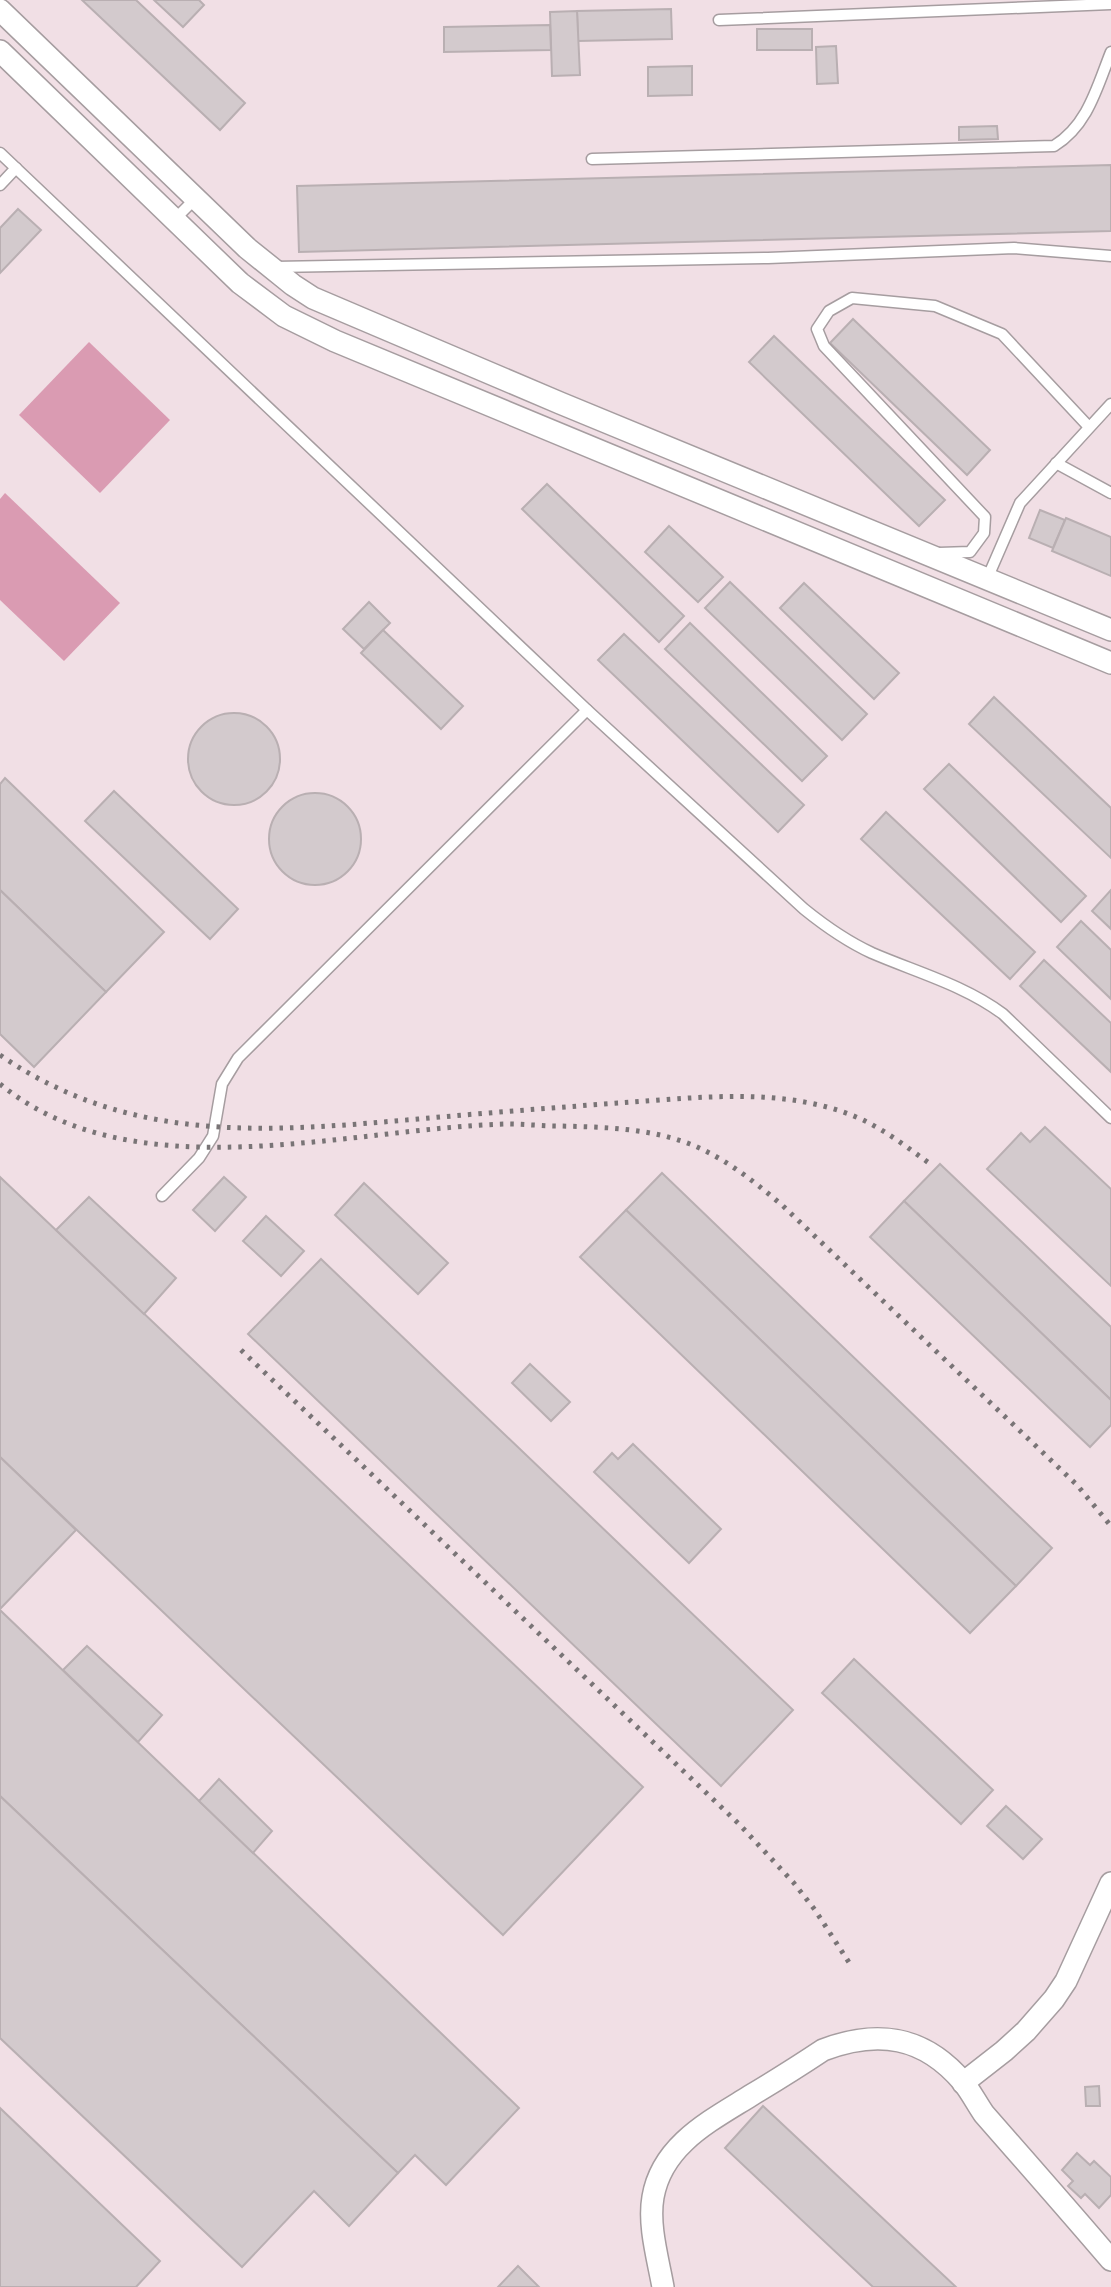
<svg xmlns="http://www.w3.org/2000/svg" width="1111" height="2287" font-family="Figtree,sans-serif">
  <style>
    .built { fill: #f1dfe5 }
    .water { fill: #da9bb2 }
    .building { fill: #d3cacd; stroke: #b9afb2; stroke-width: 2 }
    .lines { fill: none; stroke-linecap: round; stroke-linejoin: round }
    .lane-casing { stroke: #a69da0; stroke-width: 13 }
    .street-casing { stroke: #a69da0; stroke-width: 24 }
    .lane { stroke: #fff; stroke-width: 10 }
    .street { stroke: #fff; stroke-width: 21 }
    .rail { stroke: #797476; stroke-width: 5; stroke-dasharray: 3.5 7; stroke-linecap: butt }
  </style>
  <rect width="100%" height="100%" fill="#f6edf0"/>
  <rect class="built" x="0" y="0" width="1111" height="2287"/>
  <g class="water">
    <path d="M89,342L170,420L100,493L19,415Z"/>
    <path d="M5,493L120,603L64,661L0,600V499Z"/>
  </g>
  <g class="building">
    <path d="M82,0H136L245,103L220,130Z"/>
    <path d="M154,0H199L204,5L183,27Z"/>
    <path d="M671,9L672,39L578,41L577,11Z"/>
    <path d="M577,11L580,75L552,76L550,12Z"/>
    <path d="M550,25L551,50L444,52V27Z"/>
    <rect x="757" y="29" width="55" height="21"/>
    <path d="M836,46L838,83L817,84L816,47Z"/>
    <path d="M692,66V95L648,96V67Z"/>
    <path d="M997,126L998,139L959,140V127Z"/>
    <path d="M1111,165V231L299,252L297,186Z"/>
    <path d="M18,209L41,230L0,273V228Z"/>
    <path d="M853,319L990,450L967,475L830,343Z"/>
    <path d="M774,336L945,500L919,526L749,362Z"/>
    <path d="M547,484L684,616L659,642L522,509Z"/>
    <path d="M1040,510L1065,520L1053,548L1029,538Z"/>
    <path d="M1066,518L1111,537V576L1052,551Z"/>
    <path d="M669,526L723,577L698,602L645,552Z"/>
    <path d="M730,582L867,714L842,740L705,608Z"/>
    <path d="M804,583L899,673L874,699L780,608Z"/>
    <path d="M369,602L390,623L364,649L343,629Z"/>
    <path d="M690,623L827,756L802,781L665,649Z"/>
    <path d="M383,630L463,706L441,729L361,653Z"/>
    <path d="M624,634L804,805L778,832L598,660Z"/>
    <path d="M994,697L1111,808V858L969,724Z"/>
    <circle cx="234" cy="759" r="46"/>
    <path d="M949,764L1086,896L1061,922L924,789Z"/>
    <path d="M5,778L164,932L106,992L0,890V784Z"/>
    <path d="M114,791L238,909L210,939L85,821Z"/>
    <circle cx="315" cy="839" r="46"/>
    <path d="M886,812L1035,952L1010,979L861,839Z"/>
    <path d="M0,890L106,992L34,1067L0,1034Z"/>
    <path d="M1111,890V929L1092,911Z"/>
    <path d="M1081,921L1111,950V999L1057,947Z"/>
    <path d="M1044,960L1111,1023V1072L1020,986Z"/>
    <path d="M1045,1127L1111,1189V1286L987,1169L1021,1133L1030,1142Z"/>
    <path d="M940,1164L1111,1327V1400L904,1201Z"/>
    <path d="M662,1173L1052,1548L1016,1586L626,1210Z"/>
    <path d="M0,1177L643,1787L503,1935L0,1457Z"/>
    <path d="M224,1177L246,1197L215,1231L193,1210Z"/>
    <path d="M364,1183L448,1263L418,1294L335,1215Z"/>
    <path d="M89,1197L176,1278L144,1314L56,1230Z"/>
    <path d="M904,1201L1111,1400V1425L1090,1447L870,1237Z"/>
    <path d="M626,1210L1016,1586L970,1633L580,1257Z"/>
    <path d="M266,1216L304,1251L281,1276L243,1241Z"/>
    <path d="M321,1259L793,1710L721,1786L248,1334Z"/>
    <path d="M530,1364L570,1402L551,1421L512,1383Z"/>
    <path d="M633,1444L721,1529L689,1563L594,1472L612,1453L618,1459Z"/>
    <path d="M0,1457L76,1530L0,1609Z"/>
    <path d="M0,1610L519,2108L446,2185L415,2155L398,2173L0,1796Z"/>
    <path d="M87,1646L162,1715L138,1742L63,1670Z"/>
    <path d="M854,1659L993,1790L961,1824L822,1693Z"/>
    <path d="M219,1779L272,1831L253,1853L199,1801Z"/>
    <path d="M0,1796L398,2173L349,2226L314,2191L242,2267L0,2038Z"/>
    <path d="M1006,1806L1042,1839L1023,1859L987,1826Z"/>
    <path d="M1099,2086L1100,2106H1086L1085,2087Z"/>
    <path d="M763,2106L956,2287H873L725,2148Z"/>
    <path d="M0,2108L160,2261L136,2287H0Z"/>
    <path d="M1077,2153L1090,2165L1094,2161L1111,2177V2195L1099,2208L1085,2194L1081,2198L1068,2186L1073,2181L1062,2170Z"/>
    <path d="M518,2266L539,2287H498Z"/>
  </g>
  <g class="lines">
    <g class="lane-casing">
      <g id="lane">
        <path d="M719,20L1111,4"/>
        <path d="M0,153L587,710L804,909C825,926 846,941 872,953C916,972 964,985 1003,1014L1111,1118"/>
        <path d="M592,159L1054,146C1088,125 1097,87 1111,52"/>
        <path d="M0,185L16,168"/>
        <path d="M174,220L195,199"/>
        <path d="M275,267L768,258L1014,248L1111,256"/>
        <path d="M1056,463L1111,493"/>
        <path d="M939,553L970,552L984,533L985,517L824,346L817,329L829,311L852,298L935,306L1002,334L1089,427"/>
        <path d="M987,579L1020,503L1111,404"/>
        <path d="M162,1196L199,1158L213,1136L222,1084L238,1058L587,710"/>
      </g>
    </g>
    <g class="street-casing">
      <g id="street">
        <path d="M0,10L247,248L293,285L313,298L560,403L1111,630"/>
        <path d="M0,51L240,283L284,316L335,341L1111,663"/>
        <path d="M963,2083L1004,2051L1026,2031L1054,1999L1066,1981L1111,1883"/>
        <path d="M663,2287C658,2259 648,2225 653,2197C662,2145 710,2121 750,2096C775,2081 799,2066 823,2050C878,2029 924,2036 963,2082C971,2092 977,2104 984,2114C991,2122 998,2130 1005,2138C1041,2179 1076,2219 1111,2260"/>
      </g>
    </g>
    <use href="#lane" class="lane"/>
    <use href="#street" class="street"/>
    <g class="rail">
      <path d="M0,1055C131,1145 268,1132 418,1119C484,1113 551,1108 618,1103C698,1098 787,1085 863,1120C888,1132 911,1150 933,1166"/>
      <path d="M0,1084C134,1194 349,1128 506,1124C524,1124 542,1126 559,1126C603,1127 648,1128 690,1144C725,1158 755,1182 783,1206L1077,1485L1111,1526"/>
      <path d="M241,1350L739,1824L793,1882L815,1910L850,1964"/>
    </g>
  </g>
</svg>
